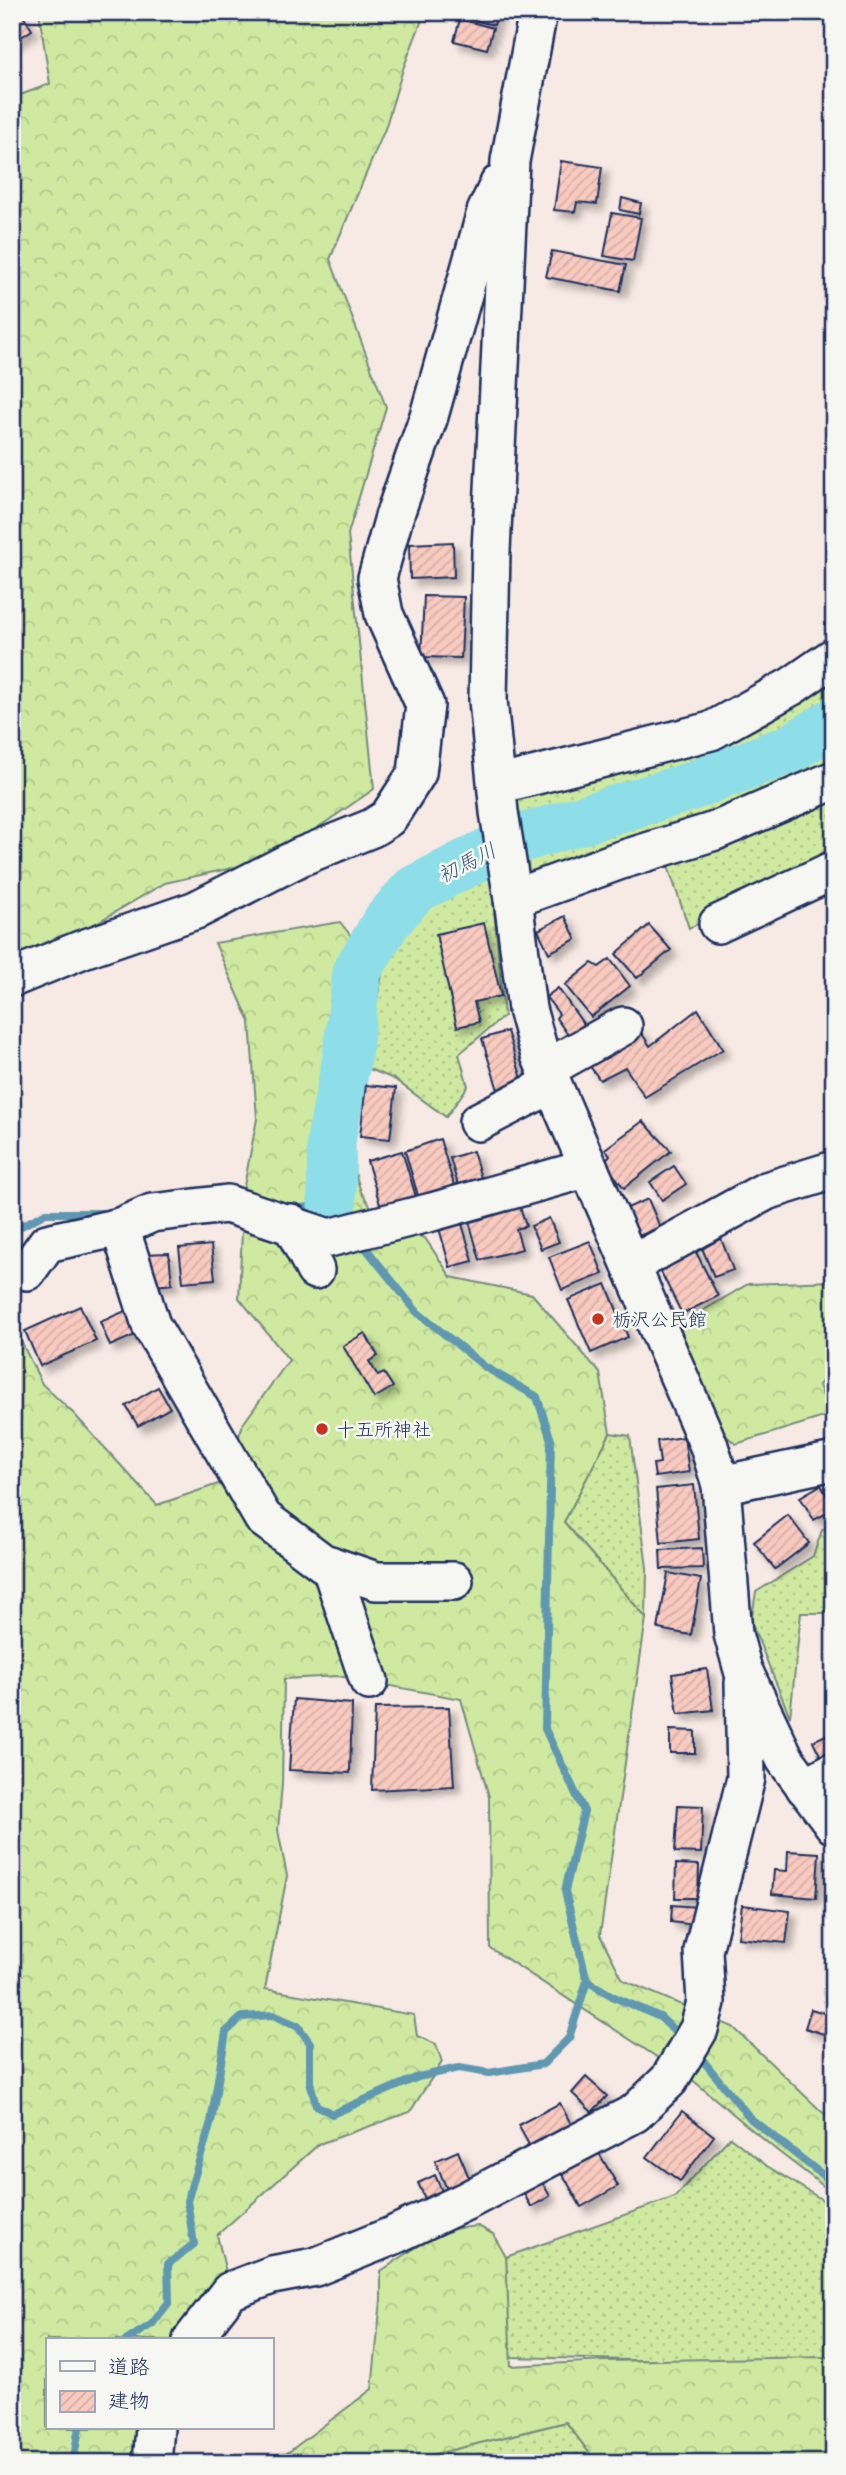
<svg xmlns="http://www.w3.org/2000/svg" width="846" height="2475" font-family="'Balsamiq Sans','Klee One',sans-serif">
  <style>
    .grass { fill: url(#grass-dots); stroke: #758c7f; stroke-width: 2 }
    .forest { fill: url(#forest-crowns); stroke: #758c7f; stroke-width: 2 }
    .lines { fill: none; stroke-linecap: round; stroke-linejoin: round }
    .stream { stroke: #6098b1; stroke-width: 8 }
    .river { stroke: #8edee9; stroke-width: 49 }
    .building { fill: url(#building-hatch); stroke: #1b2f5e; stroke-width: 2; filter: url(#shadow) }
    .minor-casing { stroke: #1b2f5e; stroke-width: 42 }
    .minor { stroke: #f6f6f2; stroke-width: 37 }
    .poi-dot { fill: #c8321e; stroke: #f6f6f2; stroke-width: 2.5 }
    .labels { text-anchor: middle; stroke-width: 5; stroke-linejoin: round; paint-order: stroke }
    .poi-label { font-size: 19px; fill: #1b2f5e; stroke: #f6f6f2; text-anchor: start }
    .water-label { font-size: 21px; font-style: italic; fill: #385b81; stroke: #f6f6f2 }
  </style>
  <defs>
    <pattern id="grass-dots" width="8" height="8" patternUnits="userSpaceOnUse" patternTransform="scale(1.75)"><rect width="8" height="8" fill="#cfeaa0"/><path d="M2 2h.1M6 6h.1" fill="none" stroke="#b1c98c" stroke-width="1.8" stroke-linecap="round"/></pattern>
    <pattern id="forest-crowns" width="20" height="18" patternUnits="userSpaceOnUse" patternTransform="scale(1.75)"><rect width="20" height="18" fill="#cfeaa0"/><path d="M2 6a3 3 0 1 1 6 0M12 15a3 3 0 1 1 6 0" fill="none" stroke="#b1c98c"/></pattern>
    <pattern id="building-hatch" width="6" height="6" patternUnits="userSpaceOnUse" patternTransform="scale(1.75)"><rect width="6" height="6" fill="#f9cabf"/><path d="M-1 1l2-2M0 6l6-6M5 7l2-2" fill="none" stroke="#d5aea7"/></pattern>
    <filter id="shadow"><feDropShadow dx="6" dy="6" stdDeviation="3.5" flood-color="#0004"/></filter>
  </defs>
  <rect width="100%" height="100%" fill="#f7e9e3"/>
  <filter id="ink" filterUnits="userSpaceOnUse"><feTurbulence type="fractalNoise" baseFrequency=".0143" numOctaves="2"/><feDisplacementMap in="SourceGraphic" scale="14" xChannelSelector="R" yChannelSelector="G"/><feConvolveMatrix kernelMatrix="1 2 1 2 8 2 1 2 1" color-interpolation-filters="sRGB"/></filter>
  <g filter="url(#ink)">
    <g class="grass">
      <path d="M834,677V758L812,772L738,804L547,873L525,872L517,800L527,788Z"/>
      <path d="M834,801V859L689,928L667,863Z"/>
      <path d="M490,868L504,1016L459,1054L468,1086L446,1117L394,1079L364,1067L385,959L387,921Z"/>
      <path d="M610,1433L630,1436L647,1568L646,1618L564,1522Z"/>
      <path d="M834,1524V1613H801L790,1717L751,1622L756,1592L813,1556L822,1530Z"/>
      <path d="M730,2137L767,2166L834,2207V2365L510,2357L506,2257L675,2197Z"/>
      <path d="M566,2422L597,2463H414L427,2456Z"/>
    </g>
    <g class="forest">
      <path d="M39,12H425L403,69L385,129L330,259L386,407L348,534L374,789L272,859L165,883L12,972V98L50,84Z"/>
      <path d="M340,922L377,969L347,1111L349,1153L361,1192L383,1225L425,1238L451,1277L532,1294L600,1373L610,1433L564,1522L646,1618L600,1935L623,1980L733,2027L822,2112L834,2119V2194L775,2149L695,2082L490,1948L489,1797L461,1699L338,1676L284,1679L282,1784L278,1830L287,1876L265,1989L414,2015L417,2036L436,2044L442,2062L410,2112L319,2144L217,2235L230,2289L191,2340H47V2428H161L154,2463H12V1323L42,1384L74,1414L157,1505L224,1482L243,1424L289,1360L239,1298L244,1186L257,1119L250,1022L215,943Z"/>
      <path d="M834,1281V1368L819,1385L830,1415L736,1444L714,1426L679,1349L682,1323L748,1284Z"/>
      <path d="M478,2226L493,2234L506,2257L511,2366L604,2361L827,2357L834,2360V2463H597L566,2422L427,2456L414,2463H274L372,2389L381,2300V2271L442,2230Z"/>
    </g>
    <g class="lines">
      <g class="stream">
        <path d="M291,1206L300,1208L332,1205L346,1222"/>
        <path d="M12,1231L46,1213H107"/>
        <path d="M587,1981L614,1997L660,2017L682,2038"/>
        <path d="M696,2052L751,2119L834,2184"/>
        <path d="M127,2340L152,2324L169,2302L168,2264L194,2244L187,2201L211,2122L226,2032L242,2017L273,2015L298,2026L310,2043V2082L316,2105L332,2114L418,2077L459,2068L489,2073L543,2064L569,2038L587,1981L565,1891L584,1811L545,1729L551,1440L537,1397L485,1367L417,1312L360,1241"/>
        <path d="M73,2463L79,2428"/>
      </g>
      <path class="river" d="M332,1205L331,1141L347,1057L357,971L387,921L414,890L506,843L689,787L790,749L834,722"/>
    </g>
    <g class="building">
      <path d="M12,12H21L32,30L12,43Z"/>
      <path d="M462,12H498L494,25L461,17Z"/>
      <path d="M460,19L493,28L487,49L454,41Z"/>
      <path d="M561,161L602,167L597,204L577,202L575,212L554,210Z"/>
      <path d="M622,198L641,203L639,214L620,210Z"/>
      <path d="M612,213L641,218L633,261L604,256Z"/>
      <path d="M552,251L626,265L620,291L546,277Z"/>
      <path d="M453,542L454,577L410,579L409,544Z"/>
      <path d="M424,596L464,597L461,658L421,657Z"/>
      <path d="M565,916L576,939L549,953L538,930Z"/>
      <path d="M484,923L501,996L474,1002L479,1022L457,1027L436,934Z"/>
      <path d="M649,925L671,950L637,978L616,954Z"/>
      <path d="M610,959L630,986L591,1017L565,985L592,963L599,967Z"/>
      <path d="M558,988L584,1025L569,1036L556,1018L559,1014L546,997Z"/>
      <path d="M698,1009L723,1049L645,1097L625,1067L600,1080L589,1065L639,1029L650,1046Z"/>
      <path d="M507,1031L523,1082L498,1090L482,1039Z"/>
      <path d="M366,1085L396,1088L390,1139L360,1136Z"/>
      <path d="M643,1121L671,1151L624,1188L604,1162L610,1155L605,1149Z"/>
      <path d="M440,1139L457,1195L421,1206L405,1151Z"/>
      <path d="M402,1151L417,1200L382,1211L367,1161Z"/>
      <path d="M473,1151L481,1178L458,1185L450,1158Z"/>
      <path d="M674,1166L686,1184L662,1200L650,1182Z"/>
      <path d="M648,1199L660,1227L639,1236L627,1208Z"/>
      <path d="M520,1207L526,1226L516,1229L522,1249L480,1260L469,1221Z"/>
      <path d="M459,1214L473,1261L450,1267L437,1221Z"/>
      <path d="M549,1218L559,1242L541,1249L531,1226Z"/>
      <path d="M720,1236L733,1270L714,1277L700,1243Z"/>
      <path d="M590,1241L603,1274L562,1290L549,1257Z"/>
      <path d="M692,1244L718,1296L682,1314L656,1262Z"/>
      <path d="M211,1245L215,1279L183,1282L179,1248Z"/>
      <path d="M169,1253L172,1284L147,1287L142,1254Z"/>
      <path d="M606,1284L628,1337L591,1353L568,1300Z"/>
      <path d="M80,1306L96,1341L40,1366L25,1331Z"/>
      <path d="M132,1308L142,1332L110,1346L100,1322Z"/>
      <path d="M365,1333L378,1356L369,1361L378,1376L384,1373L393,1387L374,1398L343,1346Z"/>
      <path d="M158,1387L170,1408L138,1426L126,1406Z"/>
      <path d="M684,1437L689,1472L655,1477L653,1464L660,1463L657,1441Z"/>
      <path d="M694,1485L699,1539L661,1543L656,1489Z"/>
      <path d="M821,1485L834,1509L814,1520L800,1497Z"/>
      <path d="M788,1515L809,1543L775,1569L754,1542Z"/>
      <path d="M702,1548L703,1568L661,1569L660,1550Z"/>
      <path d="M668,1573L701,1579L691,1635L658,1629Z"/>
      <path d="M707,1669L713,1710L678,1714L672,1674Z"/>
      <path d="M294,1699L352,1704L350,1773L289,1770Z"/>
      <path d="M449,1707L454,1786L372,1790L375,1708Z"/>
      <path d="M670,1730L695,1731V1753H670Z"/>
      <path d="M832,1732L834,1759L824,1763L813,1741Z"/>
      <path d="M678,1805L703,1806L701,1853L675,1852Z"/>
      <path d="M788,1851L819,1853L816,1898L772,1894L774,1870L787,1871Z"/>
      <path d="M676,1864L699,1865L698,1898H675Z"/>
      <path d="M672,1905L697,1907L695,1925L671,1922Z"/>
      <path d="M742,1905L790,1911L786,1943L738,1938Z"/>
      <path d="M811,2009L834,2016L833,2037L805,2028Z"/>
      <path d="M586,2077L607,2096L592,2112L572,2093Z"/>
      <path d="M560,2103L574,2130L533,2152L518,2125Z"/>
      <path d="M682,2111L714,2136L680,2181L647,2157Z"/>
      <path d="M596,2148L618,2186L581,2207L560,2169Z"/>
      <path d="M458,2151L472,2185L449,2194L435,2161Z"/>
      <path d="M435,2175L444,2196L427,2203L418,2183Z"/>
      <path d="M542,2182L550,2196L531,2207L523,2192Z"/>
    </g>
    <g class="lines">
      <g class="minor-casing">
        <g id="minor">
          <path d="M538,12L510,161L491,551L488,700L499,812L513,899L527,1009L540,1055L709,1446L721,1485L733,1634L743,1670L785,1759L834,1825"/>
          <path d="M497,785L711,731L792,686L834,657"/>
          <path d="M513,899L618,861L715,831L834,780"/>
          <path d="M718,924L834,870"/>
          <path d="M12,978L83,949L196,910L300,857L372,828L388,818L417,773L425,705L384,614L377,578L394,517L429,416L486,212L499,184"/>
          <path d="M546,1069L623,1026"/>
          <path d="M478,1122L552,1084"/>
          <path d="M291,1223L315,1270"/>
          <path d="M120,1227L151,1325L263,1518L323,1563L376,1581H454"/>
          <path d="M631,1265L766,1191L834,1170"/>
          <path d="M27,1271L47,1243L120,1227L152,1213L227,1204L329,1238L432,1212L589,1168"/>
          <path d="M721,1485L834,1461"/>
          <path d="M330,1565L369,1681"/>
          <path d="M805,1787L834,1771"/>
          <path d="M192,2340L230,2291L272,2275L315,2267L392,2236L466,2201L635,2113L669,2080L699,2029L706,2002L703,1951L746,1778L744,1683"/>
          <path d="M152,2463L155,2428"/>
        </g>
      </g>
      <use href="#minor" class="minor"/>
    </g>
  </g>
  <g class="poi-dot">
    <circle cx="598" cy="1319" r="7"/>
    <circle cx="322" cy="1429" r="7"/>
  </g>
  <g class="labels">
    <g class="poi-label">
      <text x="612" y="1326">栃沢公民館</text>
      <text x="336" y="1436">十五所神社</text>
    </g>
    <g class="water-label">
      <text transform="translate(467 863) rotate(-27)" y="7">初馬川</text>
    </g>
  </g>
  <rect width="846" height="2475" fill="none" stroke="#f6f6f2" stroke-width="42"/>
  <rect x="21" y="21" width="804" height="2433" fill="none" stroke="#1b2f5e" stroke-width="2.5" filter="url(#ink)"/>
  <rect x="46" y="2338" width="228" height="91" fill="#f6f6f2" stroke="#9ea6b7" stroke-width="2"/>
  <rect x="60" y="2361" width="35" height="10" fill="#f6f6f2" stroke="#9ea6b7" stroke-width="2"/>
  <text x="108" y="2374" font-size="21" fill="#1b2f5e">道路</text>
  <rect x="60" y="2391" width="35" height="21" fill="url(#building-hatch)" stroke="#9ea6b7" stroke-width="2"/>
  <text x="108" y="2408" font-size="21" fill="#1b2f5e">建物</text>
</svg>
